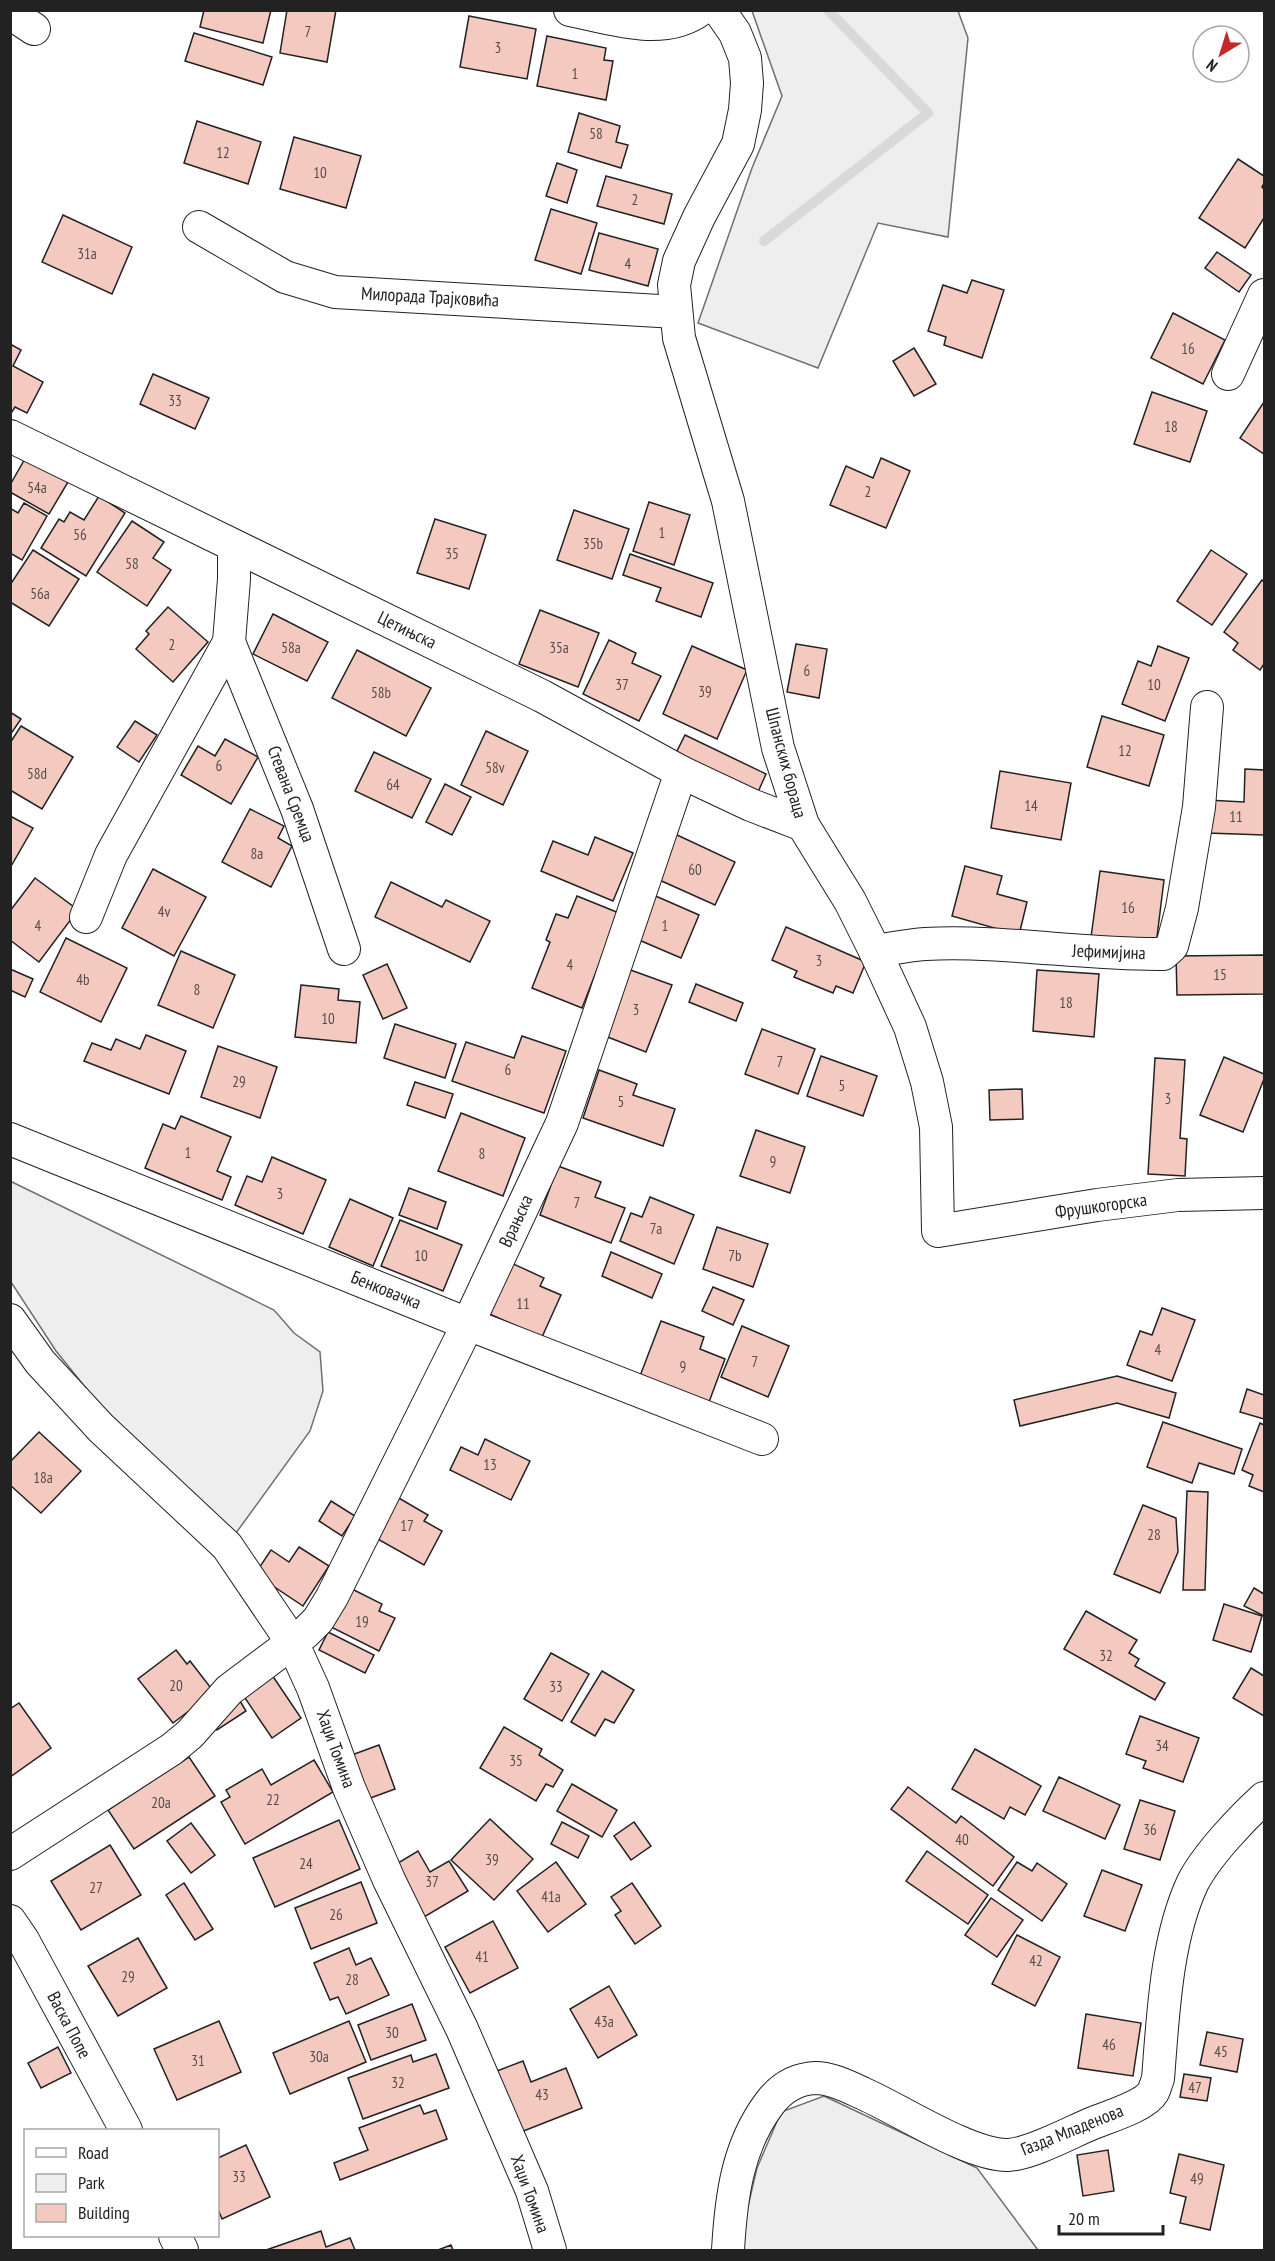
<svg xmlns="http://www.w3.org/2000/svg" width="1275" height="2261" font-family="'PT Sans Narrow',sans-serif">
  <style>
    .green { fill: #eee; stroke: #6f6f6f; stroke-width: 1.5 }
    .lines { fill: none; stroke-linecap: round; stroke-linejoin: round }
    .stream { stroke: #d9d9d9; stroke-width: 10 }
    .building { fill: #f3c9c0; stroke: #222; stroke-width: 1.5 }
    .street-casing { stroke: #222; stroke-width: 34 }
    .street { stroke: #fff; stroke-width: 32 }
    .labels { text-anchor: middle; stroke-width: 4.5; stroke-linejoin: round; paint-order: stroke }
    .number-label { font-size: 15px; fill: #564c4a }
    .street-label { font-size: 18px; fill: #222; stroke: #fff }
  </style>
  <rect width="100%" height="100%" fill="#fff"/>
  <g class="green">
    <path d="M752,11H958L968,38L948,237L878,223L818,368L698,323L752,168L782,96Z"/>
    <path d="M10,1181L274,1310L294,1333L320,1352L323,1391L310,1431L236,1533L111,1419L56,1351L11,1282Z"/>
    <path d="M824,2096L977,2168L1038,2250H741L740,2240L757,2168L781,2112Z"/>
  </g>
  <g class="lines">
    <path class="stream" d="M764,241L928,113L828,10"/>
  </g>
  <g class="building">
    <path d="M204,10H271L263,43L200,27Z"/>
    <path d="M287,10H336L327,62L280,53Z"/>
    <path d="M469,16L536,29L527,79L460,67Z"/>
    <path d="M194,33L272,57L263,85L185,61Z"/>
    <path d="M547,36L606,48L604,60L613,61L606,100L537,86Z"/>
    <path d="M579,113L620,126L616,142L628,145L621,168L568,152Z"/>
    <path d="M197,121L261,142L248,184L184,163Z"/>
    <path d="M294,137L361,156L346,208L280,189Z"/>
    <path d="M1238,159L1264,176V183L1262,187L1264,189V218L1245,248L1199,218Z"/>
    <path d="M557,163L577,170L567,203L546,196Z"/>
    <path d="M606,176L672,194L664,224L597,206Z"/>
    <path d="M551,209L597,223L581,274L535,260Z"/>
    <path d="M63,215L132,247L112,294L42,262Z"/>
    <path d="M599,233L658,249L648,286L589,270Z"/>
    <path d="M1217,252L1251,275L1239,292L1205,268Z"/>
    <path d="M972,280L1004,290L982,358L944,345L946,337L928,331L943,285L967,293Z"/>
    <path d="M1173,313L1225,340L1203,384L1151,358Z"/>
    <path d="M10,344L21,350L13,366L43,382L27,413L15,407L10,415Z"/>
    <path d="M914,348L936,384L914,396L893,361Z"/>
    <path d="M153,374L209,398L195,429L140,404Z"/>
    <path d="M1152,392L1207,411L1190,462L1134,444Z"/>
    <path d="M1264,402V454L1240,438Z"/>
    <path d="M26,457L68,482L49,514L10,492V485Z"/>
    <path d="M881,458L910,471L886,528L830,505L846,466L873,478Z"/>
    <path d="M99,496L125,513L86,576L41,548L59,519L64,522L70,512L84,520Z"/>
    <path d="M649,502L690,515L674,565L633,551Z"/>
    <path d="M24,503L47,516L22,560L10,553V508L18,513Z"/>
    <path d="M574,510L629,529L612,579L557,560Z"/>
    <path d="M435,519L486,535L469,589L417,573Z"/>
    <path d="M132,521L164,542L153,558L171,570L147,606L97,572Z"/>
    <path d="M33,550L79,579L49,626L10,602V585Z"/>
    <path d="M1211,550L1247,574L1212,625L1177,601Z"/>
    <path d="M630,554L713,583L701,617L656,601L661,588L623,575Z"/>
    <path d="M1262,580L1264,582V664L1260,670L1233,650L1238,643L1224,632Z"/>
    <path d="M168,607L208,642L173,682L136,649L149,634L146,631Z"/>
    <path d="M540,610L599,633L578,687L519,664Z"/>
    <path d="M273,614L328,642L307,681L253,654Z"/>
    <path d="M609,640L636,653L632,663L661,676L639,721L583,694Z"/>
    <path d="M796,644L827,649L819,698L787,692Z"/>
    <path d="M692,646L747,670L717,739L663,714Z"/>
    <path d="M1158,646L1189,658L1165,721L1122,704L1138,661L1151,666Z"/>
    <path d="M357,650L431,688L406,736L332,698Z"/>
    <path d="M10,712L21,719L10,735Z"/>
    <path d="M1102,716L1164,735L1149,786L1087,767Z"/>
    <path d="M135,721L157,735L139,762L117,747Z"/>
    <path d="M21,726L73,757L42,809L10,790V743Z"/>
    <path d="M486,731L528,751L503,805L461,785Z"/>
    <path d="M685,735L766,774L758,792L676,753Z"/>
    <path d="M225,739L258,757L231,804L181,775L198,746L215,756Z"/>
    <path d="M374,752L431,779L412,818L355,791Z"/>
    <path d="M1245,769L1264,770V835L1207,833L1208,800L1244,802Z"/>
    <path d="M1000,771L1071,783L1061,840L991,828Z"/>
    <path d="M445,784L471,797L452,835L426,822Z"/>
    <path d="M250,809L284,826L278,838L292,846L271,887L222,862Z"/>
    <path d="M10,816L33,828L10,868Z"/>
    <path d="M675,834L735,862L715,905L655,878Z"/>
    <path d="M595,837L633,853L613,901L541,871L553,841L588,855Z"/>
    <path d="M965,866L1002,876L997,894L1027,902L1019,935L952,916Z"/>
    <path d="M153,869L206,897L174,956L122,928Z"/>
    <path d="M1100,871L1164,880L1156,945L1091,937Z"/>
    <path d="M35,878L78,910L39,962L10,940V911Z"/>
    <path d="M391,882L442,907L446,900L490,921L470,962L375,917Z"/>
    <path d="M651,894L699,915L681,958L632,937Z"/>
    <path d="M577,896L619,913L582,1008L532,988L550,942L546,940L556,914L568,918Z"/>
    <path d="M786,927L866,962L853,993L836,986L833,993L794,977L797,971L772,960Z"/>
    <path d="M66,938L127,968L101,1022L40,992Z"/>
    <path d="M181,951L235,975L213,1028L158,1005Z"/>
    <path d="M1264,955V994L1177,995L1176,956Z"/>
    <path d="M387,964L407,1008L383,1019L363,975Z"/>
    <path d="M625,968L672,985L646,1052L600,1034Z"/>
    <path d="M10,969L33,979L25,997L10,990Z"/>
    <path d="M1037,970L1099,974L1094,1037L1033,1031Z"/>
    <path d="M696,984L743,1003L736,1021L689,1002Z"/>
    <path d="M301,985L339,989L338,1000L360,1002L356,1043L295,1037Z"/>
    <path d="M395,1024L456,1044L445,1078L384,1058Z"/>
    <path d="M762,1029L815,1049L798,1094L745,1074Z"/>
    <path d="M146,1035L186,1051L169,1094L84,1061L92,1043L111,1050L116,1039L140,1049Z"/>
    <path d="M522,1036L566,1051L544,1113L452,1081L466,1042L514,1058Z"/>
    <path d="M218,1046L277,1067L260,1118L201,1097Z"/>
    <path d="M821,1056L877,1076L863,1116L807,1096Z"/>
    <path d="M1224,1057L1264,1074V1079L1243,1132L1200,1115Z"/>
    <path d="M1155,1058L1185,1060L1180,1138L1187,1139L1185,1176L1148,1174Z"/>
    <path d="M599,1070L637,1084L633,1095L675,1109L663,1146L583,1118Z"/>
    <path d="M415,1082L453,1094L445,1118L407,1105Z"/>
    <path d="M1022,1089L1023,1119L990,1120L989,1090Z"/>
    <path d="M461,1113L525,1138L503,1196L438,1171Z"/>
    <path d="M181,1116L231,1137L217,1171L231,1177L222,1200L145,1168L163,1124L175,1129Z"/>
    <path d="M756,1130L805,1147L790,1193L740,1176Z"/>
    <path d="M272,1157L326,1180L303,1234L235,1205L247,1176L262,1182Z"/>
    <path d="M558,1166L601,1182L595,1197L625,1208L611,1243L540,1215Z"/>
    <path d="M409,1188L446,1202L437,1229L399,1215Z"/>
    <path d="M650,1197L694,1215L674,1264L620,1241L631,1213L642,1217Z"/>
    <path d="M350,1199L393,1218L373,1266L329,1247Z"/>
    <path d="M400,1220L462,1245L443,1291L381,1266Z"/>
    <path d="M717,1227L768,1244L753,1287L703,1269Z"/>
    <path d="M611,1252L662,1274L652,1298L602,1276Z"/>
    <path d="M507,1261L544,1278L540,1286L561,1295L542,1337L485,1312Z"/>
    <path d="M713,1287L744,1300L733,1325L702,1311Z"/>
    <path d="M1162,1308L1195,1320L1172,1381L1127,1365L1140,1331L1152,1335Z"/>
    <path d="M661,1321L704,1337L700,1349L725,1359L709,1402L640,1376Z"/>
    <path d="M742,1326L789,1346L768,1397L721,1377Z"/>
    <path d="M1117,1376L1176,1393L1169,1418L1117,1403L1020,1426L1014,1400Z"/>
    <path d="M1247,1389L1264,1395V1419L1240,1412Z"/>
    <path d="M1163,1422L1242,1449L1234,1474L1199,1463L1192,1483L1147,1467Z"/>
    <path d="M1260,1423L1264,1425V1492L1249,1486L1253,1475L1242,1470Z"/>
    <path d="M39,1432L81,1471L41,1513L10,1485V1462Z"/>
    <path d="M485,1439L530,1461L511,1500L450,1470L461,1447L478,1455Z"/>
    <path d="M1187,1491L1208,1492L1205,1590H1183Z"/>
    <path d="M397,1497L428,1515L424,1521L442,1531L424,1565L374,1537Z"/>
    <path d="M331,1501L355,1516L342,1536L319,1521Z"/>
    <path d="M1143,1505L1176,1518L1178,1552L1160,1593L1114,1574Z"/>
    <path d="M299,1547L329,1566L303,1606L255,1574L271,1550L289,1562Z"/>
    <path d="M348,1587L382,1604L379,1611L395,1618L379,1651L329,1626Z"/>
    <path d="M1254,1588L1264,1594V1616L1244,1606Z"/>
    <path d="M1224,1604L1262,1616L1251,1652L1213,1640Z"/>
    <path d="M1086,1611L1137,1640L1129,1653L1139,1659L1135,1666L1165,1683L1155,1700L1064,1649Z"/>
    <path d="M328,1632L374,1655L365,1673L319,1650Z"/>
    <path d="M176,1650L187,1664L190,1661L214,1692L173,1723L138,1679Z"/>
    <path d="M551,1653L589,1674L562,1721L524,1699Z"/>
    <path d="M1251,1668L1264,1676V1716L1233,1698Z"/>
    <path d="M602,1671L634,1690L614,1723L605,1719L595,1736L571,1722Z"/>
    <path d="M272,1675L301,1718L272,1738L243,1695Z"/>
    <path d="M240,1701L246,1711L217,1730L211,1720Z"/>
    <path d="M19,1703L51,1748L10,1777V1709Z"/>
    <path d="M1140,1716L1199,1738L1183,1782L1143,1768L1146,1761L1126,1754Z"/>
    <path d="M504,1727L542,1749L539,1755L563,1770L553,1787L546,1784L536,1801L480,1768Z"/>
    <path d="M379,1745L395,1789L365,1800L349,1756Z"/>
    <path d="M975,1749L1041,1786L1025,1815L1010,1807L1004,1819L952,1789Z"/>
    <path d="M189,1757L215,1796L134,1849L108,1810Z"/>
    <path d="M314,1760L333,1792L245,1844L221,1802L230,1797L226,1790L262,1769L271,1785Z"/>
    <path d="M1059,1777L1120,1805L1105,1839L1043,1811Z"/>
    <path d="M572,1784L617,1810L602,1837L557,1811Z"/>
    <path d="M908,1787L956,1823L961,1816L1014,1857L993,1886L891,1809Z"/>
    <path d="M1140,1800L1175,1811L1160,1860L1124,1849Z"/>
    <path d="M490,1819L533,1859L494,1900L451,1860Z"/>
    <path d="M339,1820L360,1869L275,1907L253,1858Z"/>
    <path d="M562,1822L589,1836L578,1858L551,1844Z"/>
    <path d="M634,1822L651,1846L631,1860L614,1836Z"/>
    <path d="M191,1823L215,1855L191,1873L167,1841Z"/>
    <path d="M110,1845L141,1895L81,1930L51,1881Z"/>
    <path d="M418,1851L430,1872L449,1861L468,1891L424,1917L393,1866Z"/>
    <path d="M927,1851L988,1895L968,1924L906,1881Z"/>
    <path d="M556,1862L586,1904L548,1932L517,1891Z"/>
    <path d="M1017,1862L1032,1871L1037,1863L1067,1884L1042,1921L998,1890Z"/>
    <path d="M1102,1870L1142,1885L1125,1931L1084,1916Z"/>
    <path d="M361,1882L377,1923L311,1949L295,1908Z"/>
    <path d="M184,1883L213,1929L195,1940L166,1895Z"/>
    <path d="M632,1883L661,1926L635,1944L615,1915L621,1911L611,1897Z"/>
    <path d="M991,1898L1023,1920L997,1957L965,1935Z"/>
    <path d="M493,1921L518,1968L470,1993L445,1947Z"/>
    <path d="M1017,1935L1060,1957L1035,2006L992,1984Z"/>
    <path d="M138,1938L167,1988L118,2016L88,1966Z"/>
    <path d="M349,1948L356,1965L371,1958L389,1995L346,2014L338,1997L330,2000L314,1963Z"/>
    <path d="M609,1986L637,2035L598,2058L570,2009Z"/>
    <path d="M412,2004L426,2040L371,2060L358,2025Z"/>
    <path d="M1086,2014L1141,2023L1133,2076L1078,2068Z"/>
    <path d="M219,2021L241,2072L177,2100L154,2049Z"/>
    <path d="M349,2021L366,2062L290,2094L273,2053Z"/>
    <path d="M1207,2032L1243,2039L1237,2072L1200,2065Z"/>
    <path d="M58,2047L71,2073L41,2088L28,2063Z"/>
    <path d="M436,2054L449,2088L363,2119L348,2078L411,2055L413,2062Z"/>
    <path d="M523,2061L531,2082L566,2068L582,2108L521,2132L497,2071Z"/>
    <path d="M1184,2074L1211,2078L1207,2101L1180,2097Z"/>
    <path d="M420,2105L424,2114L436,2110L447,2139L340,2180L334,2163L368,2150L359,2128Z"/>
    <path d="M246,2145L270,2197L222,2219L218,2209V2158Z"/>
    <path d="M1108,2150L1114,2191L1083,2196L1077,2155Z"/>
    <path d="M1179,2154L1224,2165L1210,2230L1180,2223L1186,2197L1170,2193Z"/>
    <path d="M321,2231L326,2247L350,2238L355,2250H266Z"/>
    <path d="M451,2245L453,2250H438Z"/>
  </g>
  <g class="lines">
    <g class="street-casing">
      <g id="street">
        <path d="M570,10C611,18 663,37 700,10"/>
        <path d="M719,10L735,33L745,58L747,83L745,110L738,144L699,217L679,261L674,285L679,338L728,501L778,748L803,825L850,901L875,951L910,1027L927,1082L936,1127L938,1231L1097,1205L1178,1195L1264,1193"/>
        <path d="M10,13L34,29"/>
        <path d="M199,227L285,277L335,292L676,312"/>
        <path d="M1228,374L1264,295"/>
        <path d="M10,436L542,696L681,772L751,805L803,825"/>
        <path d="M229,642L297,809L344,949"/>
        <path d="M86,917L111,855L229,642L234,579V546"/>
        <path d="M875,951C891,949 908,945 925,944C1004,940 1083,955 1163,954L1172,946L1182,908L1199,807L1207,707"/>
        <path d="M10,1139L468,1324L762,1439"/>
        <path d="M10,1320L40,1362L101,1428L227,1546L292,1642L313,1688L349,1788L389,1880L462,2029L532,2191L550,2250"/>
        <path d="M10,1854L172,1749L190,1734L229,1690L305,1633L318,1620L332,1597L468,1324L562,1123L681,772"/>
        <path d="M10,1921L23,1940L126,2130"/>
        <path d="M175,2236L182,2250"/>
        <path d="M728,2250C731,2198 737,2147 769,2104C780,2089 795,2079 815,2078C831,2078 847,2086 862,2093C899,2109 970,2156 1008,2155C1031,2154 1071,2132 1093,2123C1108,2117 1145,2106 1153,2092C1155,2089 1156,2083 1158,2079C1163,2016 1166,1939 1193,1882C1207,1855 1242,1818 1264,1798"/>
      </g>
    </g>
    <use href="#street" class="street"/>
  </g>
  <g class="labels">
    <g class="number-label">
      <text x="308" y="37">7</text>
      <text x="498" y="53">3</text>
      <text x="575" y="79">1</text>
      <text x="596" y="139">58</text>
      <text x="223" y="158">12</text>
      <text x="320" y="178">10</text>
      <text x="635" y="205">2</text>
      <text x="87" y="259">31a</text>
      <text x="628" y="269">4</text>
      <text x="1188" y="354">16</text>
      <text x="175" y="406">33</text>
      <text x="1171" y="432">18</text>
      <text x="37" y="493">54a</text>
      <text x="868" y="497">2</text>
      <text x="662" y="538">1</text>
      <text x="80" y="540">56</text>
      <text x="593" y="549">35b</text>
      <text x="452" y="559">35</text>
      <text x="132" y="569">58</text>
      <text x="40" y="599">56a</text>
      <text x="172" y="650">2</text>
      <text x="291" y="653">58a</text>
      <text x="559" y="653">35a</text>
      <text x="807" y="676">6</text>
      <text x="622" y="690">37</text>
      <text x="1154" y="690">10</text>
      <text x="705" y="697">39</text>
      <text x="381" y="698">58b</text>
      <text x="1125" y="756">12</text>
      <text x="219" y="771">6</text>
      <text x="495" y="773">58v</text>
      <text x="37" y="779">58d</text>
      <text x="393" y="790">64</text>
      <text x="1031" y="811">14</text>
      <text x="1236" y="822">11</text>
      <text x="257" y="859">8a</text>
      <text x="695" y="875">60</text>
      <text x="1128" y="913">16</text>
      <text x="164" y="917">4v</text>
      <text x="38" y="931">4</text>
      <text x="665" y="931">1</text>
      <text x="819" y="966">3</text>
      <text x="570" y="970">4</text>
      <text x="1220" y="980">15</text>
      <text x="83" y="985">4b</text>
      <text x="197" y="995">8</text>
      <text x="1066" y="1008">18</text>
      <text x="636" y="1015">3</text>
      <text x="328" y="1024">10</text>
      <text x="780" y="1067">7</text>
      <text x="508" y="1075">6</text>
      <text x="239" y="1087">29</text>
      <text x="842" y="1091">5</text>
      <text x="1168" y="1104">3</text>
      <text x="621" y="1107">5</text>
      <text x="188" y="1158">1</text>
      <text x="482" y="1159">8</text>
      <text x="773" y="1167">9</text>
      <text x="280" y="1199">3</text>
      <text x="577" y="1208">7</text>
      <text x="656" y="1234">7a</text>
      <text x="421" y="1261">10</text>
      <text x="735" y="1261">7b</text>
      <text x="523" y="1309">11</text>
      <text x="1158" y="1355">4</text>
      <text x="755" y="1367">7</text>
      <text x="683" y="1372">9</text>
      <text x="490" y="1470">13</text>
      <text x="43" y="1483">18a</text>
      <text x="407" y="1531">17</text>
      <text x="1154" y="1540">28</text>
      <text x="362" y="1627">19</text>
      <text x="1106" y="1661">32</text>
      <text x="176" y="1691">20</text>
      <text x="556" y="1692">33</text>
      <text x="1162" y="1751">34</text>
      <text x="516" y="1766">35</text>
      <text x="273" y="1805">22</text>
      <text x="161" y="1808">20a</text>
      <text x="1150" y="1835">36</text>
      <text x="962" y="1845">40</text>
      <text x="492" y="1865">39</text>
      <text x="306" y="1869">24</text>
      <text x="432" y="1887">37</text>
      <text x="96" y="1893">27</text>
      <text x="551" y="1902">41a</text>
      <text x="336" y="1920">26</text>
      <text x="482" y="1962">41</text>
      <text x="1036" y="1966">42</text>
      <text x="128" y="1982">29</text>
      <text x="352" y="1985">28</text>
      <text x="604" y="2027">43a</text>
      <text x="392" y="2038">30</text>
      <text x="1109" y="2050">46</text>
      <text x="1221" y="2057">45</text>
      <text x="319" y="2062">30a</text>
      <text x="198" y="2066">31</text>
      <text x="398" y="2088">32</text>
      <text x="1195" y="2093">47</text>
      <text x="542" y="2100">43</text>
      <text x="239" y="2182">33</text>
      <text x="1197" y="2184">49</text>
    </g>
    <g class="street-label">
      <text transform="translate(430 297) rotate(3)" y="6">Милорада Трајковића</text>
      <text transform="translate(407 630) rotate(26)" y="6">Цетињска</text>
      <text transform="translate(786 763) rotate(75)" y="6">Шпанских бораца</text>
      <text transform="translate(291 794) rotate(69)" y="6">Стевана Сремца</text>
      <text transform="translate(1109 952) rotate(2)" y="6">Јефимијина</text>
      <text transform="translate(1101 1206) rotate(-8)" y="6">Фрушкогорска</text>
      <text transform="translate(516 1221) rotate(-65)" y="6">Врањска</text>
      <text transform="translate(386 1290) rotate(22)" y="6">Бенковачка</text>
      <text transform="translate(336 1749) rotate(70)" y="6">Хаџи Томина</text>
      <text transform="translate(69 2025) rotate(62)" y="6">Васка Попе</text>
      <text transform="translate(1072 2130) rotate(-22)" y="6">Газда Младенова</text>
      <text transform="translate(530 2194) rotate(70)" y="6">Хаџи Томина</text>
    </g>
  </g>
  <rect width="1275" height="2261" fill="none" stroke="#222222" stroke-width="24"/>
  <rect x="24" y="2129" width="195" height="108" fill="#ffffff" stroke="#a7a7a7" stroke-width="1.5"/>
  <rect x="36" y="2148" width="30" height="9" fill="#ffffff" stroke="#a7a7a7" stroke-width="1.5"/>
  <text x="78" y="2159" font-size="18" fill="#222222">Road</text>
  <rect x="36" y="2174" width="30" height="18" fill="#eeeeee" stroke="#a7a7a7" stroke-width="1.5"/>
  <text x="78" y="2189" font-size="18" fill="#222222">Park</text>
  <rect x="36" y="2204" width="30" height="18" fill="#f3c9c0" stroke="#a7a7a7" stroke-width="1.5"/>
  <text x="78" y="2219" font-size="18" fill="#222222">Building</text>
  <g transform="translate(1221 54) rotate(218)"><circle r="28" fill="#ffffff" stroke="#a7a7a7" stroke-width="1.5"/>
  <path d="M0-4.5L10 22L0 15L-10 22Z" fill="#c62828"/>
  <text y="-9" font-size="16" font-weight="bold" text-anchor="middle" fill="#222222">N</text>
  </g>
  <path d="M1059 2225v9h104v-9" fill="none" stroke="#222222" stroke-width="3"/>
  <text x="1068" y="2225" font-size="18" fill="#222222" stroke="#ffffff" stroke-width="4.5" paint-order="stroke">20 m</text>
</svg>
